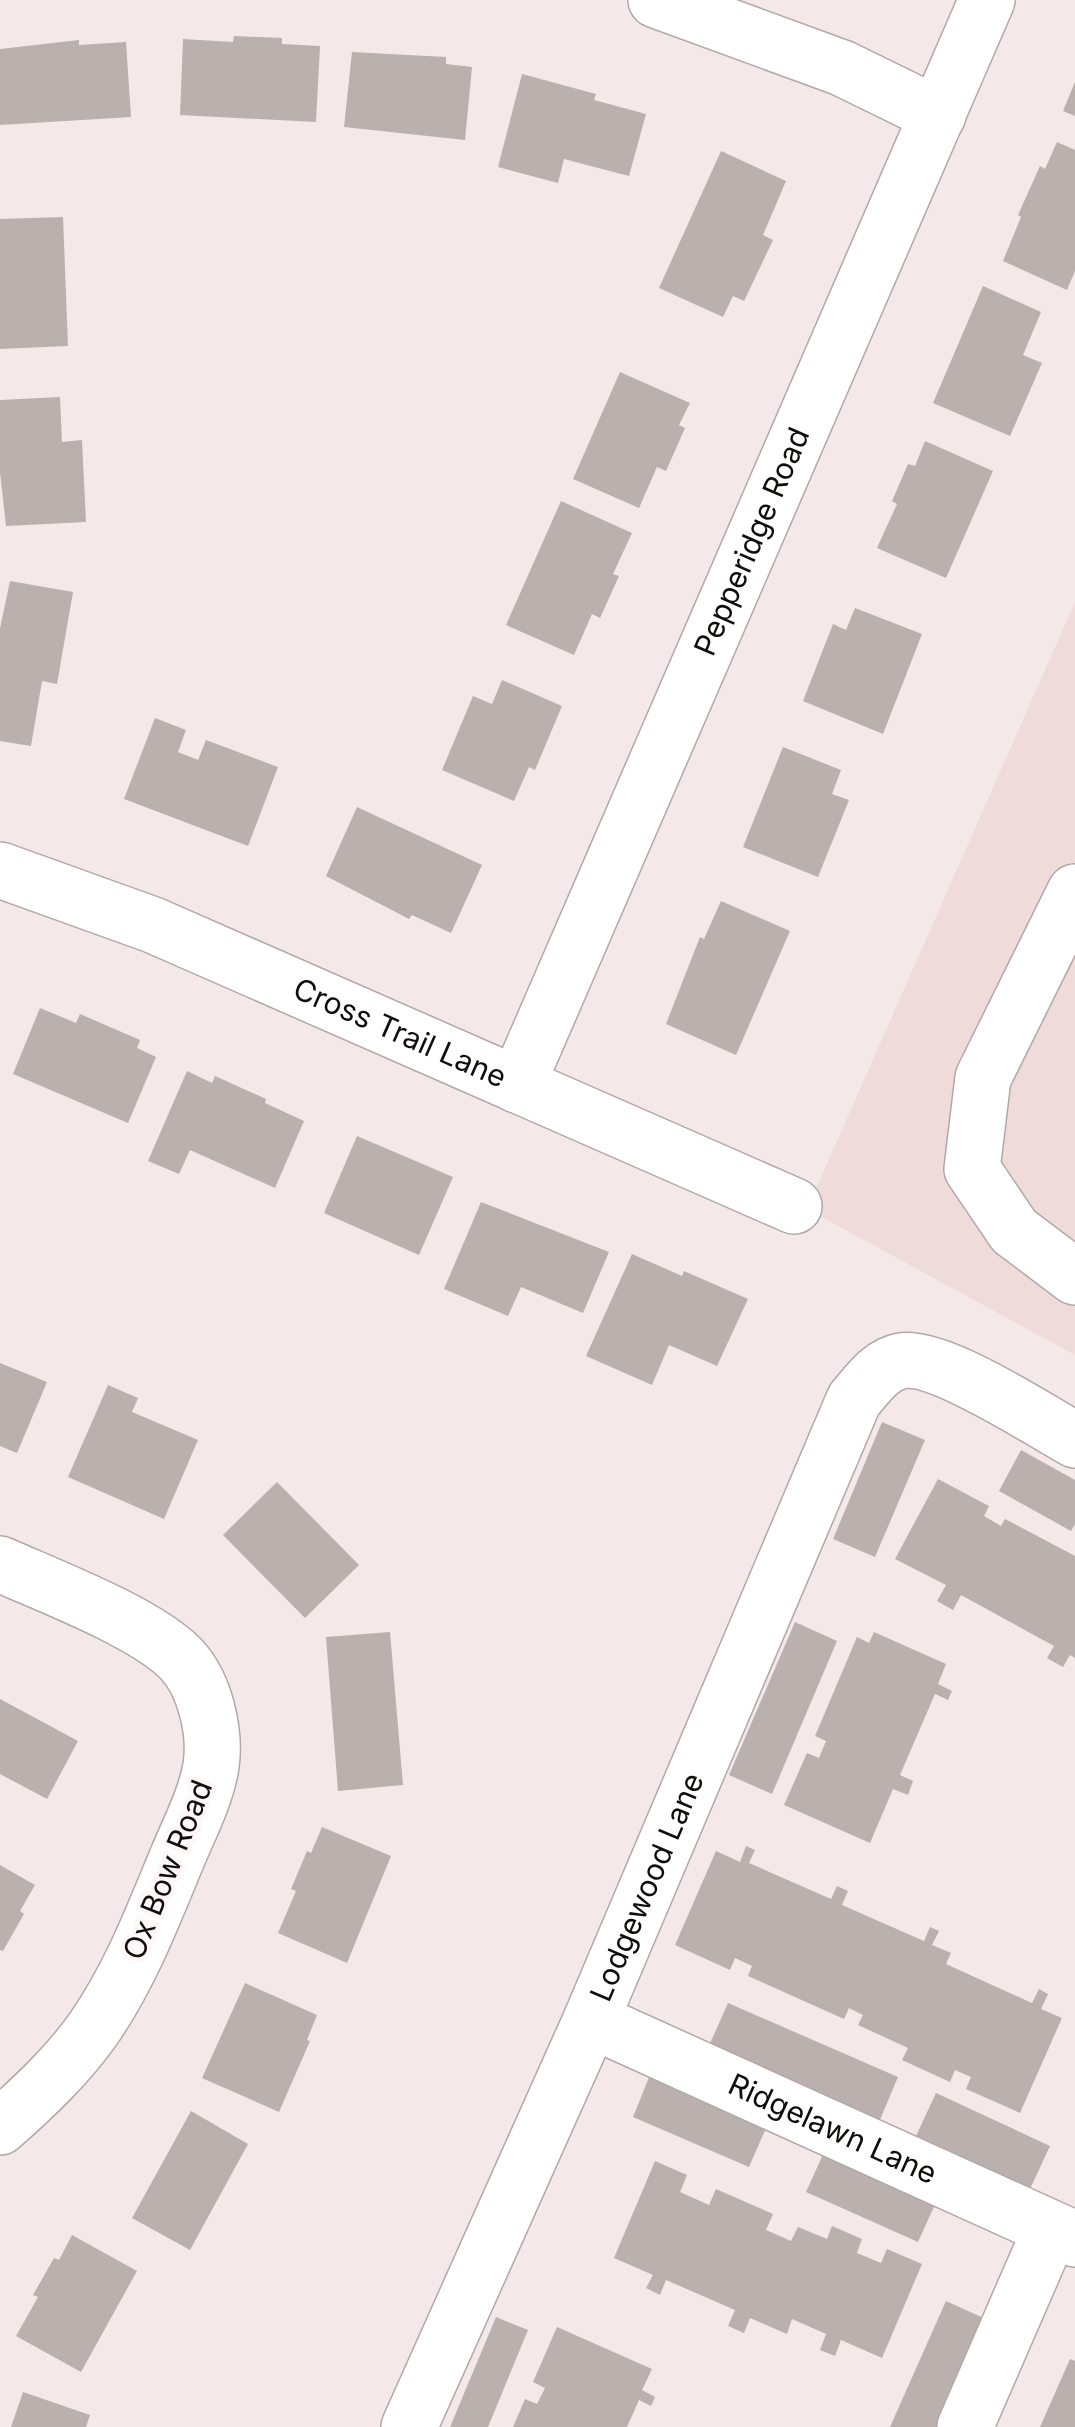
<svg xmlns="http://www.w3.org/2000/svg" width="1075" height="2427" font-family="Inter,sans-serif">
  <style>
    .built { fill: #efdbd9 }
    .building { fill: #bab0ae }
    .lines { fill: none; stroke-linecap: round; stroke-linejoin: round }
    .minor-casing { stroke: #b2a8a6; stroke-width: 58 }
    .minor { stroke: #fff; stroke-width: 55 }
    .labels { text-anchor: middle; stroke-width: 9; stroke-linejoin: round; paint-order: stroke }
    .street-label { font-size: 30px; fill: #100d0c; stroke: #fef7f7 }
  </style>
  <rect width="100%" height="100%" fill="#f4e9e8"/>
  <path class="built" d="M1075,602V1355L807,1209Z"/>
  <g class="building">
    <path d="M234,36L282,38V44L320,46L316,122L180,115L183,39L233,42Z"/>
    <path d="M79,40V45L126,42L131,117L0,125V49Z"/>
    <path d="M352,52L446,57V64L472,67L465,140L344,127Z"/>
    <path d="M522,74L596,94L594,100L646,114L629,176L564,159L558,183L498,167Z"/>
    <path d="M1075,82V116L1063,111Z"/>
    <path d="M1057,142L1075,150V271L1067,290L1003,261L1021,217L1018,215L1040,166L1045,169Z"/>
    <path d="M721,151L786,181L763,235L773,240L744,301L733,296L723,317L659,288Z"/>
    <path d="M63,217L68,346L0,349V219Z"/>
    <path d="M983,286L1041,312L1023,355L1042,363L1010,436L933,403Z"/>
    <path d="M620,372L690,403L679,425L685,428L666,471L657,467L639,508L573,479Z"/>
    <path d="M60,397L62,442L82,440L86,522L6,526L0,472V400Z"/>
    <path d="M925,441L993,471L946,578L877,548L897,504L892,501L908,464L915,466Z"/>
    <path d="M561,501L632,533L613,574L619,576L600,618L592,614L574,655L506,625Z"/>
    <path d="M10,581L73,592L57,684L42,681L31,746L0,741V628Z"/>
    <path d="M855,608L922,634L883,734L803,701L833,624L846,630Z"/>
    <path d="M502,680L562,706L535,770L529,767L514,801L442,770L473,696L492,704Z"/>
    <path d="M155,718L186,730L178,752L198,760L206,740L278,767L248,846L124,799Z"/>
    <path d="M783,747L841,770L832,794L849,800L818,877L743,847Z"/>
    <path d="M357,807L482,865L451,933L412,915L409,919L326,876Z"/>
    <path d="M721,901L790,931L736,1055L666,1024L700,937L704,939Z"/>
    <path d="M40,1008L76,1023L80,1014L140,1040L137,1048L156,1057L128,1123L13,1074Z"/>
    <path d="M187,1071L212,1083L215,1076L266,1099L265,1103L304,1121L275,1188L190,1150L179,1174L148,1161Z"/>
    <path d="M357,1136L453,1177L419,1255L324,1213Z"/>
    <path d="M481,1202L609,1252L583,1313L521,1287L508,1316L444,1289Z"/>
    <path d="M632,1254L682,1276L684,1271L748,1299L717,1366L669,1345L652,1385L586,1356Z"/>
    <path d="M0,1363L47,1382L17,1453L0,1446Z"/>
    <path d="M108,1385L138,1398L132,1412L198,1440L164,1519L68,1477Z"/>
    <path d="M882,1422L925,1440L875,1557L833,1539Z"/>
    <path d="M1021,1450L1075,1480V1524L1071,1531L999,1491Z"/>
    <path d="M938,1479L989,1506L984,1516L1001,1526L1005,1519L1075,1556V1658L1070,1655L1063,1667L1047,1658L1054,1646L961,1595L953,1610L937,1601L946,1585L895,1559Z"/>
    <path d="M277,1482L359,1565L305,1618L223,1535Z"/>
    <path d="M795,1622L837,1641L772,1794L729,1775Z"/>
    <path d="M390,1632L403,1785L338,1791L326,1637Z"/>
    <path d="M874,1632L946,1664L938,1684L952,1691L948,1700L935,1694L900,1775L913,1781L908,1795L893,1789L870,1843L784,1805L807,1753L819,1758L826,1741L815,1736L857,1637L869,1643Z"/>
    <path d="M0,1699L78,1741L47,1799L0,1774Z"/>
    <path d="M322,1827L391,1856L347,1963L278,1933L296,1891L291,1889L307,1851L311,1853Z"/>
    <path d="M746,1846L755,1850L749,1863L831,1899L837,1886L848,1891L842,1905L924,1941L930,1927L939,1931L932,1945L951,1953L946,1964L1032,2003L1039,1989L1048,1994L1041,2009L1062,2018L1020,2113L966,2089L971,2077L955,2070L950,2082L902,2060L908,2048L858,2025L863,2015L849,2008L844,2019L748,1976L752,1966L735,1958L730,1970L675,1945L716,1851L740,1862Z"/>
    <path d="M0,1865L35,1885L20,1911L24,1914L3,1951L0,1950Z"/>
    <path d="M245,1983L317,2015L307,2040L310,2041L279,2112L202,2078Z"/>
    <path d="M728,2003L898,2077L879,2122L708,2048Z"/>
    <path d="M650,2075L767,2126L749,2167L633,2117Z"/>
    <path d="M936,2093L1050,2146L1030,2189L916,2136Z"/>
    <path d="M191,2111L248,2144L190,2250L132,2218Z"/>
    <path d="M825,2150L937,2200L918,2242L806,2192Z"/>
    <path d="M655,2161L687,2175L680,2192L709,2205L716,2189L773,2214L766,2230L791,2241L798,2227L827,2239L832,2226L862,2239L857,2253L881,2263L887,2249L922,2264L882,2358L841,2340L835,2356L820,2350L826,2334L792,2319L787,2334L750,2318L744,2333L728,2326L735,2310L666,2280L660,2295L646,2288L653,2275L614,2258Z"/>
    <path d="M72,2235L137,2271L81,2372L16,2336L38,2297L33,2295L54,2258L59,2260Z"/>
    <path d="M946,2301L988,2320L940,2427H890Z"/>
    <path d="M496,2317L528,2330L488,2427H450Z"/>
    <path d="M557,2327L652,2369L642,2390L655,2397L651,2406L639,2400L627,2427H513L525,2399L537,2404L545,2388L533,2382Z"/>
    <path d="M1070,2359L1075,2361V2427H1040Z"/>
    <path d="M23,2392L90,2415L86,2427H11Z"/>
  </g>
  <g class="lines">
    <g class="minor-casing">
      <g id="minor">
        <path d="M656,0L842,68L938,115"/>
        <path id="s1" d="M0,870L153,925L794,1206"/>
        <path d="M1075,892L983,1078L972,1169L1014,1231L1075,1277"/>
        <path id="s2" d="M517,1085L987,0"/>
        <path d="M0,1564C49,1586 145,1622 181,1659C205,1684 216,1732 211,1766C206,1797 189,1829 177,1858C153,1916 130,1976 94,2028C68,2065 34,2097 0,2127"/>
        <path id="s3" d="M591,2020L1075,2239"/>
        <path id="s4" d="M409,2427L591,2020L854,1400C867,1385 880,1365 901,1361C939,1354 1039,1420 1075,1440"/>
        <path d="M965,2427L1051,2229"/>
      </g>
    </g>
    <use href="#minor" class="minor"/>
  </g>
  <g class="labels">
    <g class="street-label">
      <text dy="10" stroke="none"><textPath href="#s2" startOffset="592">Pepperidge Road</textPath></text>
      <text dy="10" stroke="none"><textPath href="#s1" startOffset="432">Cross Trail Lane</textPath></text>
      <text transform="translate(168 1870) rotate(-68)" y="10">Ox Bow Road</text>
      <text dy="10" stroke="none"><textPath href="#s4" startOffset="590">Lodgewood Lane</textPath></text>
      <text dy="10" stroke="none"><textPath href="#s3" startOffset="265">Ridgelawn Lane</textPath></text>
    </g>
  </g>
</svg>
